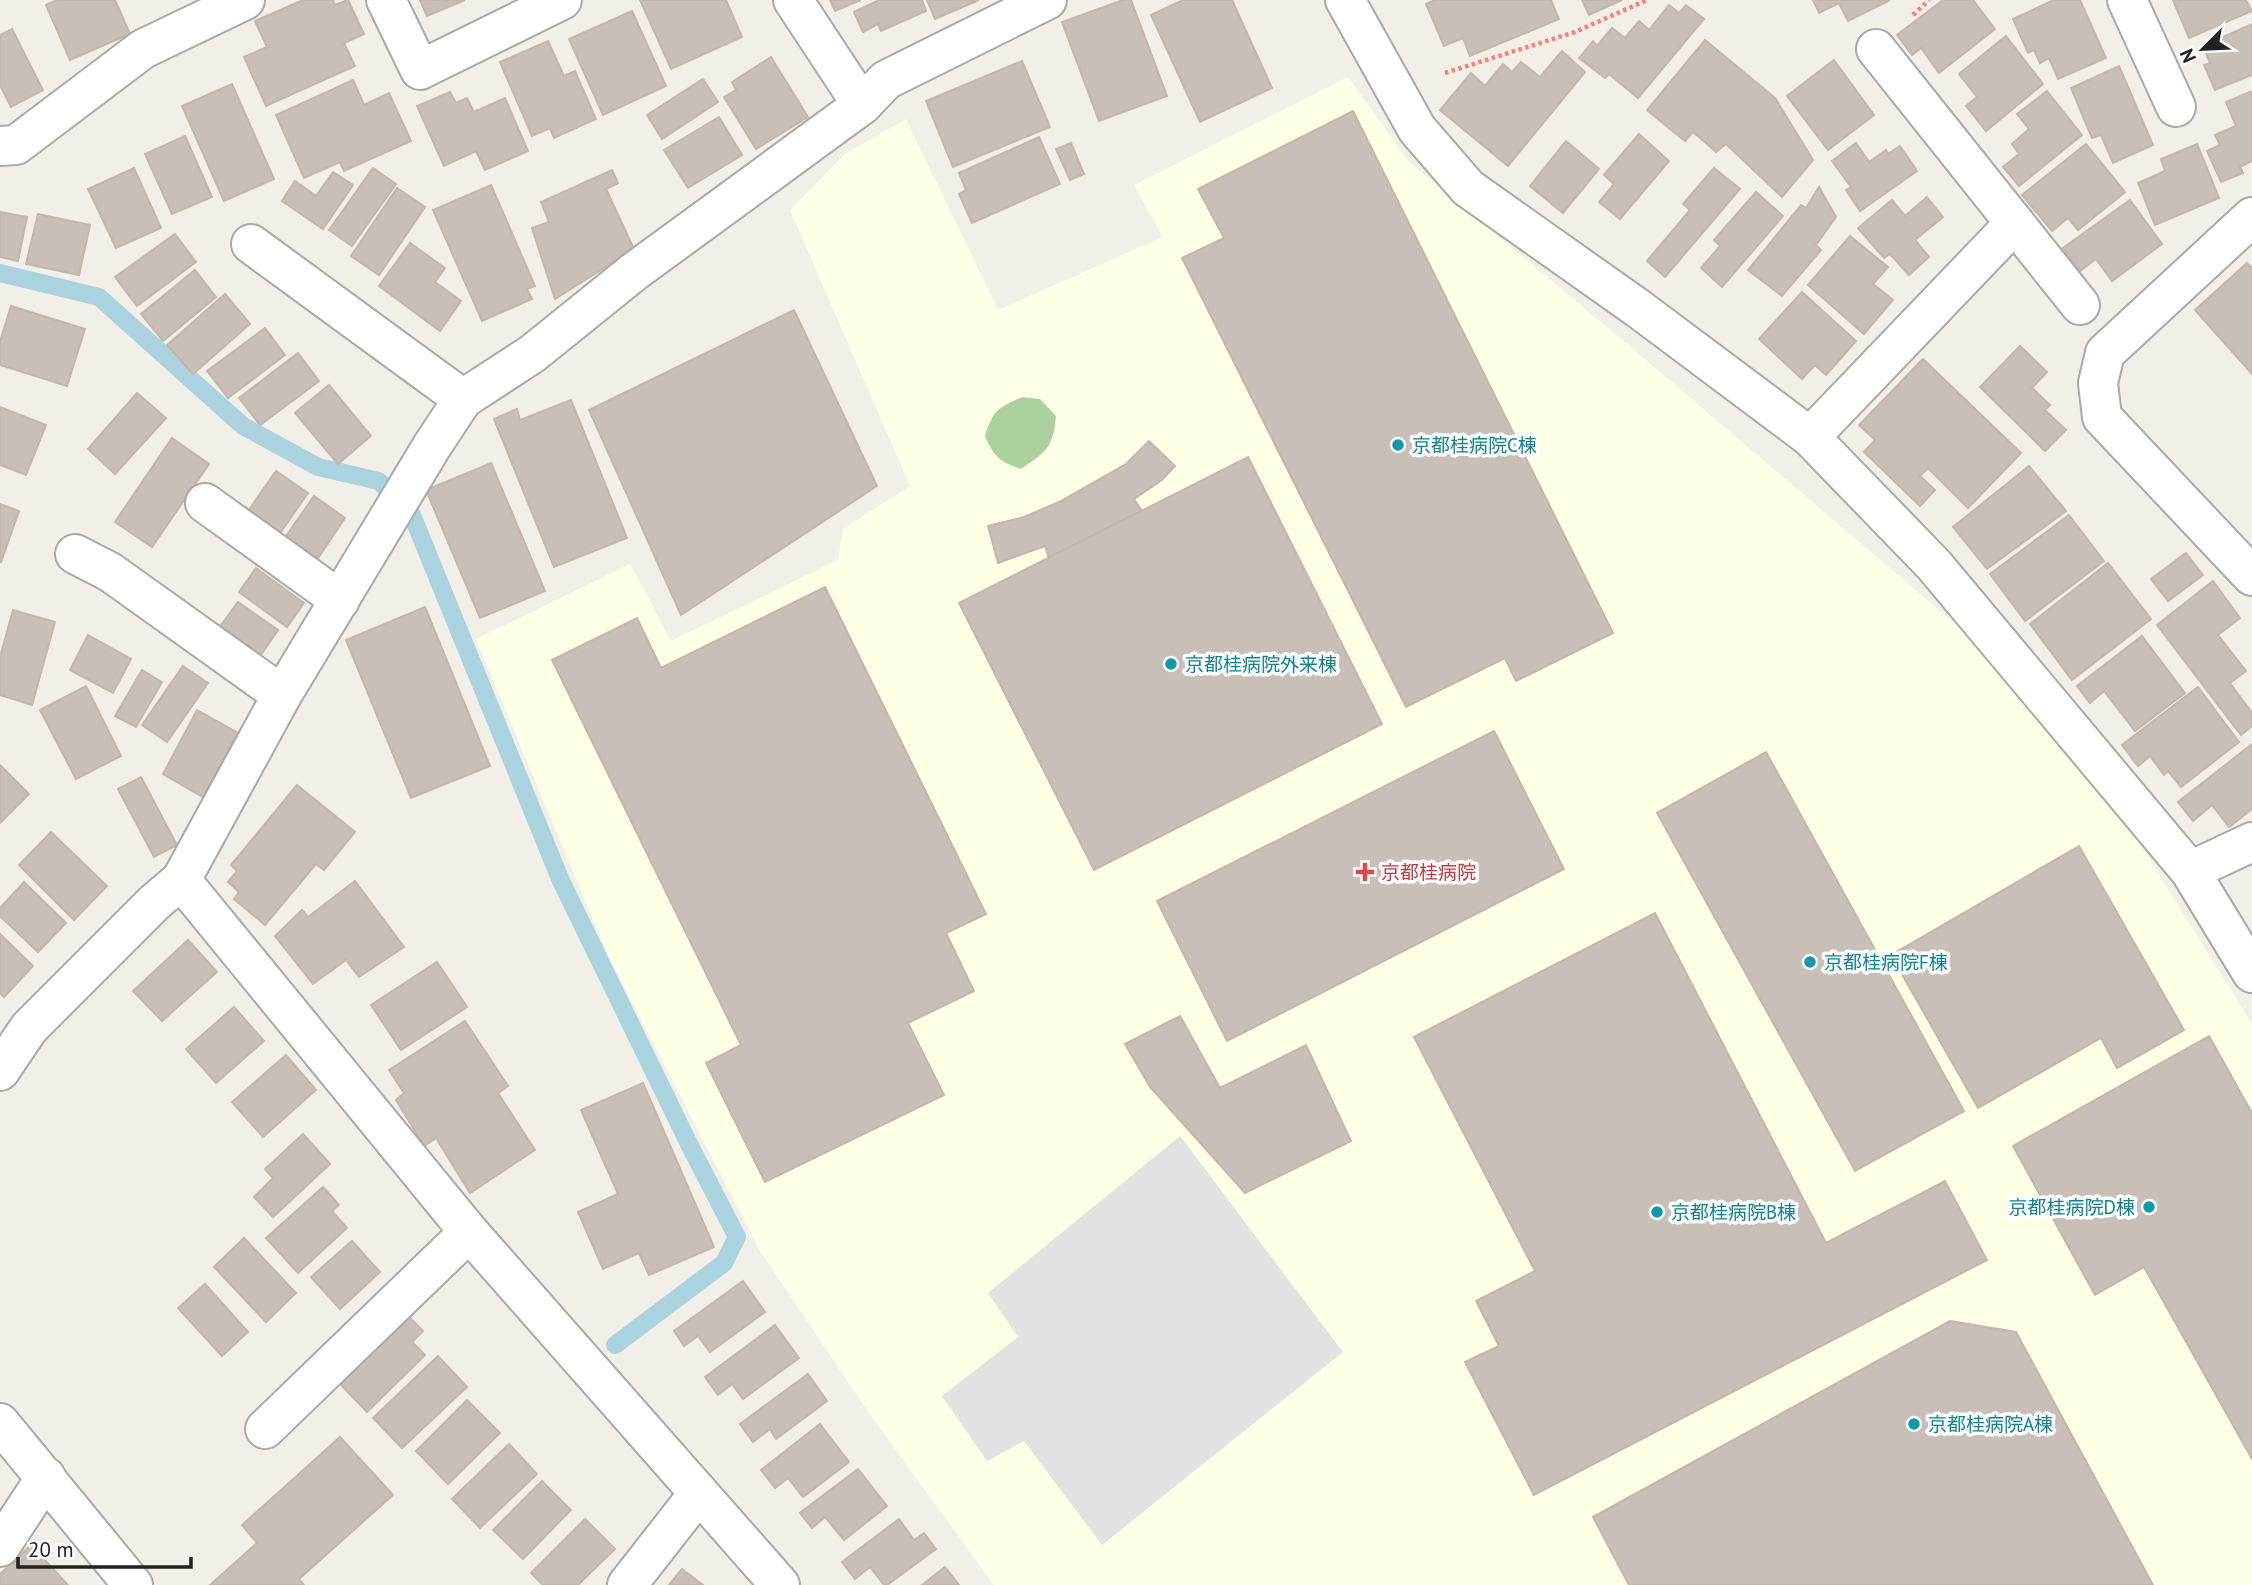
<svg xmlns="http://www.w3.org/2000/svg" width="2252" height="1585" font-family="'PT Sans','Noto Sans JP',sans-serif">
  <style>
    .education { fill: #ffffe5 }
    .forest { fill: #add19e }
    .parking { fill: #e2e2e2 }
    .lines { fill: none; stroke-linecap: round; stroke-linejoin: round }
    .stream { stroke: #aad3df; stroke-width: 18 }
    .building { fill: #c7bfb8; stroke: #c4b6ab; stroke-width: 2 }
    .minor-casing { stroke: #a9a9a9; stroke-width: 42 }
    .path { stroke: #fa8072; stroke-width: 4.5; stroke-dasharray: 3.5 3.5; stroke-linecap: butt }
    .minor { stroke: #fff; stroke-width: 38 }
    .culture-dot { fill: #0f9aa8; stroke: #fff; stroke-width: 2.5 }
    .health-dot { fill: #e0444e; stroke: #fff; stroke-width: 2.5 }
    .labels { text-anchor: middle; stroke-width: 7; stroke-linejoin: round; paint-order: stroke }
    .culture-label { font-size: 19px; fill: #0d838f; stroke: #fff; text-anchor: start }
    .health-label { font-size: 19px; fill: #be3a42; stroke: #fff; text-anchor: start }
  </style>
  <rect width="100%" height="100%" fill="#f2efe9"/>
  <path class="education" d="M1348,77L1409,162L1626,343L1960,628L2105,788L2252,1024V1585H994L869,1413L760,1251L608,955L476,639L630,564L671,641L838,560L843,529L910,486L790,210L845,154L906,119L998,310L1163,237L1134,185Z"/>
  <path class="forest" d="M1022,397L1040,399L1056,416C1053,448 1047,451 1021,469C1000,462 994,457 985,436C993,411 997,408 1022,397Z"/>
  <path class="parking" d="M1180,1136L1343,1352L1102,1545L1024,1441L987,1461L942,1396L1018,1337L988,1293Z"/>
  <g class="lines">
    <path class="stream" d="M0,273L99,297L243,426L318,467L379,481L412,515L561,881L690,1146L737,1237L724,1263L615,1345"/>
  </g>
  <g class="building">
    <path d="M57,0H115L130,34L70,60L46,5Z"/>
    <path d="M303,0H333L335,5L348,0L364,34L344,43L355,66L266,106L244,57L267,47L255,21Z"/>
    <path d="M420,0H465L427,16Z"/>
    <path d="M640,0H726L742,37L671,69Z"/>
    <path d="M830,0H861L835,11Z"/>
    <path d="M879,0H922L926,11L881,31L878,24L863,32L854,12Z"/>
    <path d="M927,0H979L935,19Z"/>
    <path d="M1123,0H1131L1167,96L1099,121L1062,22Z"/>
    <path d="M1183,0H1232L1272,88L1200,122L1151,15Z"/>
    <path d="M1435,0H1551L1559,19L1470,56L1463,38L1444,46L1426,4Z"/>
    <path d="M1582,0H1622L1589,15Z"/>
    <path d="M1813,0H1890L1848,21L1839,3L1819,13Z"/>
    <path d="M1943,0H1973L1995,29L1939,73L1921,48L1912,55L1897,35Z"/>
    <path d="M2054,0H2080L2106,58L2058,79L2049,58L2040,63L2034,50L2028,53L2013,19Z"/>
    <path d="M2173,0H2246L2252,11L2189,38Z"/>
    <path d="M1669,5L1679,13L1686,5L1704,19L1638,98L1609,74L1605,78L1579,58L1593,41L1597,46L1612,28L1625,38L1639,21L1649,30Z"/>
    <path d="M632,11L666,86L603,115L569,39Z"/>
    <path d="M2252,24V75L2215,90L2204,65L2210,63L2203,46Z"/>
    <path d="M12,29L43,90L11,107L0,85V35Z"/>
    <path d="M2006,36L2043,84L1986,131L1966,106L1977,97L1959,74Z"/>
    <path d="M1705,40L1775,98L1813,160L1782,197L1726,144L1716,152L1693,132L1685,141L1647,110Z"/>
    <path d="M548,41L564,76L575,71L596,119L554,138L550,128L532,136L500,62Z"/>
    <path d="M1562,51L1585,72L1508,166L1440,110L1471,73L1485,86L1503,64L1512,72L1521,62L1540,77Z"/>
    <path d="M771,57L808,117L756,149L724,97L736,90L732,82Z"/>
    <path d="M1834,60L1874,115L1828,150L1787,96Z"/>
    <path d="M1022,61L1050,127L953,167L926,101Z"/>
    <path d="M2119,66L2153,145L2113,163L2101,135L2092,138L2071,88Z"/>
    <path d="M703,79L718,102L662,139L647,115Z"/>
    <path d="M353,80L364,105L389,93L411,141L344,171L340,162L304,178L276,115Z"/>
    <path d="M232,84L274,179L224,201L182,106Z"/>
    <path d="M2047,91L2082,135L2019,186L2003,167L2019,154L2012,144L2029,129L2017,114Z"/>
    <path d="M2252,91V161L2240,167L2243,173L2221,182L2207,151L2220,145L2215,135L2236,126L2226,102Z"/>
    <path d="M450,92L456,103L467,98L474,112L505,98L528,151L485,170L476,151L444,166L417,106Z"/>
    <path d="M1353,111L1613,633L1516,681L1505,658L1406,707L1182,258L1224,238L1198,189Z"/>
    <path d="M719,117L742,155L688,188L664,150Z"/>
    <path d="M1639,134L1669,161L1620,219L1599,202L1614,184L1604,175Z"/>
    <path d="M185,136L212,197L172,214L145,154Z"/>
    <path d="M1039,137L1060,184L972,223L959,194L966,190L959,173Z"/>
    <path d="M1566,141L1599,169L1563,213L1530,186Z"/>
    <path d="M1071,143L1084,174L1070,180L1056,149Z"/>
    <path d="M1856,143L1869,162L1886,150L1888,154L1900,146L1917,171L1860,211L1846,190L1851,187L1832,161Z"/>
    <path d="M2086,144L2125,192L2078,230L2068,218L2052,231L2022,195Z"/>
    <path d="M2197,144L2219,198L2155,225L2138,183L2165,171L2161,159Z"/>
    <path d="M134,168L161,228L116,248L88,189Z"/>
    <path d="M373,168L396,184L352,246L329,230Z"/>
    <path d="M1714,168L1740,189L1665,277L1647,261L1690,210L1683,204Z"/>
    <path d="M612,170L618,183L606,189L634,249L555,299L532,228L549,222L541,202Z"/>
    <path d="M333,172L353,185L323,229L282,201L295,181L316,196Z"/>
    <path d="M491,185L535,286L527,289L532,299L482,321L433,210Z"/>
    <path d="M1819,187L1836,217L1816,245L1821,250L1782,296L1748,270L1801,205L1806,208Z"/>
    <path d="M397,188L425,207L379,275L351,256Z"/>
    <path d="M1756,192L1783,216L1722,287L1701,268L1720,246L1714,240Z"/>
    <path d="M1927,197L1943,217L1915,240L1929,257L1909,275L1890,254L1884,258L1858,228L1892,200L1905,216Z"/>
    <path d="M2130,200L2162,244L2112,281L2096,259L2080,271L2063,248Z"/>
    <path d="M0,212L27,217L18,261L0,257Z"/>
    <path d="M38,214L90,225L79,275L26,264Z"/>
    <path d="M175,234L196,262L137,306L115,277Z"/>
    <path d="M1850,236L1888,267L1873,284L1893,300L1864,334L1808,285Z"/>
    <path d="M410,243L445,268L435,282L461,301L440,331L379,286Z"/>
    <path d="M2247,263L2252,268V374L2195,310Z"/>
    <path d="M195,270L216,297L163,341L141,314Z"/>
    <path d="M1802,292L1856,341L1826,375L1815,365L1802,379L1759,339Z"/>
    <path d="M225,294L250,324L193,374L167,345Z"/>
    <path d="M11,306L85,329L67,386L0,365V341Z"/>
    <path d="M794,310L877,486L681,615L589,410Z"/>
    <path d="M265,328L285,355L228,398L207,371Z"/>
    <path d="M2020,346L2047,372L2032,388L2050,405L2045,410L2066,430L2045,451L1980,387Z"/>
    <path d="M298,353L319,381L260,425L239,398Z"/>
    <path d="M1923,359L2021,453L1968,508L1928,468L1920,476L1935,490L1920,506L1864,452L1875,440L1859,425Z"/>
    <path d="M329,385L371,436L338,464L295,413Z"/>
    <path d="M137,393L166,418L115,474L88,449Z"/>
    <path d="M571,400L627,538L554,567L494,419L517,409L520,420Z"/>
    <path d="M0,407L46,425L26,475L0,465Z"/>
    <path d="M172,438L209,464L152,547L115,522Z"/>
    <path d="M1149,441L1175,466L1162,480L1134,499L1142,511L1049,558L1045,546L998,563L988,526L1024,517L1059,502L1126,464Z"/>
    <path d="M1248,457L1382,724L1094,870L959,603Z"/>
    <path d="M491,463L545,591L480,618L426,490Z"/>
    <path d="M2029,466L2066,511L1987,569L1953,527Z"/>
    <path d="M276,471L308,493L278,536L246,514Z"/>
    <path d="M314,496L345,518L316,561L284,539Z"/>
    <path d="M0,504L19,511L1,562H0Z"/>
    <path d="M2069,515L2104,561L2025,621L1990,574Z"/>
    <path d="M2186,553L2203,575L2168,601L2151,579Z"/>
    <path d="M2108,563L2151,619L2072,680L2030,624Z"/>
    <path d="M256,568L304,603L287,627L239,592Z"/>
    <path d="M2213,581L2240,618L2218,635L2246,671L2230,683L2252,713V726L2241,735L2157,625Z"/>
    <path d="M825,587L986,914L946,933L974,991L908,1023L944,1095L765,1182L706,1063L741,1045L552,660L637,618L661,668Z"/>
    <path d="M238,602L278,630L256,662L216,632Z"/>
    <path d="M425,607L490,766L411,798L346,640Z"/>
    <path d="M13,610L55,622L32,705L0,695V657Z"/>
    <path d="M88,635L131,659L113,693L70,670Z"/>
    <path d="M2142,636L2185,693L2135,731L2104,691L2090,703L2077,686Z"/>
    <path d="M183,666L208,683L167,742L142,725Z"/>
    <path d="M142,670L162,682L136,727L115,716Z"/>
    <path d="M86,686L121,756L76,779L40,710Z"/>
    <path d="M2198,687L2239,742L2181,787L2168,771L2164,775L2150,756L2138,766L2122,745Z"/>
    <path d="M197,710L238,733L203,797L163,774Z"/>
    <path d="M1494,731L1564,869L1227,1041L1157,901Z"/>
    <path d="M2252,744V809L2229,827L2212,805L2193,821L2178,802Z"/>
    <path d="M1766,752L1964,1111L1855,1171L1657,813Z"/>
    <path d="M0,765L29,794L0,823Z"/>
    <path d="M141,777L177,845L154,857L118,789Z"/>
    <path d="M297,785L355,832L324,870L316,864L265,925L234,899L239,892L228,882L237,871L231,865Z"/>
    <path d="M51,832L107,886L74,920L19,865Z"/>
    <path d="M2079,846L2184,1030L2117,1068L2101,1038L1978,1108L1891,955Z"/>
    <path d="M355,881L404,947L359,977L346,960L313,984L275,936L302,910L308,917Z"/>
    <path d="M24,882L66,923L38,952L0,916V908Z"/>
    <path d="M1655,913L1826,1243L1945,1181L1987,1260L1534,1495L1465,1362L1499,1346L1476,1301L1535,1271L1414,1037Z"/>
    <path d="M0,934L33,966L4,997L0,993Z"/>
    <path d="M188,940L217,972L162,1021L133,991Z"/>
    <path d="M437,962L467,1007L401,1050L371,1005Z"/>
    <path d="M234,1007L264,1041L216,1083L186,1049Z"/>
    <path d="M1180,1016L1220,1088L1306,1045L1351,1141L1245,1193L1150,1087L1125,1044Z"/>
    <path d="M465,1021L508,1086L498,1093L535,1150L470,1193L436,1138L424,1146L396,1100L404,1093L389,1070Z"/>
    <path d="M2209,1036L2252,1113V1459L2144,1267L2095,1295L2013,1146Z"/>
    <path d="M286,1055L316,1090L263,1137L232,1102Z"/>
    <path d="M643,1083L714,1247L649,1275L639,1253L603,1269L578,1212L618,1194L581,1110Z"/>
    <path d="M303,1134L330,1164L273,1217L254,1197L273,1178L265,1169Z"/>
    <path d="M323,1187L339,1205L332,1211L347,1228L298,1273L266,1238Z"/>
    <path d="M244,1238L296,1293L266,1322L214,1267Z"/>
    <path d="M352,1241L380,1272L340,1309L311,1277Z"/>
    <path d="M743,1281L765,1312L710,1352L698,1336L684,1346L674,1331Z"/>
    <path d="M205,1284L248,1332L222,1356L178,1308Z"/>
    <path d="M408,1316L423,1331L412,1342L425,1355L367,1412L340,1384Z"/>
    <path d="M1950,1321L2016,1332L2153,1585H1629L1593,1517Z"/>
    <path d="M775,1325L799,1358L743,1399L732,1384L718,1395L705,1377Z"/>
    <path d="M438,1356L467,1387L402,1448L373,1418Z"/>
    <path d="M808,1374L827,1401L776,1439L770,1429L753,1442L740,1424Z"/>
    <path d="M467,1400L500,1433L448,1484L416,1451Z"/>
    <path d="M820,1424L849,1462L803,1497L788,1478L775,1488L761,1470Z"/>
    <path d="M340,1437L393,1495L299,1579L304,1585H210L257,1543L242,1525Z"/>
    <path d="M509,1444L537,1474L480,1528L452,1499Z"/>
    <path d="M858,1469L887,1506L844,1540L825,1517L812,1528L800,1513Z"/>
    <path d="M542,1481L571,1510L523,1559L493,1530Z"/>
    <path d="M585,1519L615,1549L578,1585H543L531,1573Z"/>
    <path d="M899,1519L914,1540L924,1533L936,1549L887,1585H884L870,1567L855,1579L842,1562Z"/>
    <path d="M31,1545L68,1585H0V1574Z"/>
    <path d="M945,1567L959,1585H922Z"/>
    <path d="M682,1569L703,1585H669Z"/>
  </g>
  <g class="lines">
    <g class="minor-casing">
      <g id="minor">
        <path d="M386,0L420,70L562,0"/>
        <path d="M793,0L862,105"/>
        <path d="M1345,0L1417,129L1468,188L1639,309L1810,437L1934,565L2190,871L2252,973"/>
        <path d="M2127,0L2176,107"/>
        <path d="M1876,49L2080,305"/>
        <path d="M0,146L16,145L143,49L245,0"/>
        <path d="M2252,217L2105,353L2098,383L2102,417L2252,576"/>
        <path d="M251,244L463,399"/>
        <path d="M1810,437L2015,223"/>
        <path d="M205,503L340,600"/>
        <path d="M75,554L110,572L282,695"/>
        <path d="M2190,871L2252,842"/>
        <path d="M181,880L469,1232L780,1585"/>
        <path d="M0,1071L29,1028L155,902L181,880L282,695L432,446L463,399L532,354L635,271L862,105L886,80L1047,0"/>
        <path d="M0,1423L133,1585"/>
        <path d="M265,1429L469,1232"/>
        <path d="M0,1547L46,1477"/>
        <path d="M627,1585L699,1493"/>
      </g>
    </g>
    <g class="path">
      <path d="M1913,15L1929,0"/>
      <path d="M1445,73L1575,32L1647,0"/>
    </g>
    <use href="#minor" class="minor"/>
  </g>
  <g class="culture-dot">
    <circle cx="1398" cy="445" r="7"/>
    <circle cx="1171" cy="664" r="7"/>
    <circle cx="1810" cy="962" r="7"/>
    <circle cx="2149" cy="1207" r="7"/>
    <circle cx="1657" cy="1212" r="7"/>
    <circle cx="1914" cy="1424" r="7"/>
  </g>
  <path class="health-dot" d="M1361.5 861.5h7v7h7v7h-7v7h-7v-7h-7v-7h7z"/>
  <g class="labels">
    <g class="culture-label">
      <text x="1412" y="452">京都桂病院C棟</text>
      <text x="1185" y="671">京都桂病院外来棟</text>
      <text x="1824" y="969">京都桂病院F棟</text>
      <text x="2135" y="1214" text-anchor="end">京都桂病院D棟</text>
      <text x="1671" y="1219">京都桂病院B棟</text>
      <text x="1928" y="1431">京都桂病院A棟</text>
    </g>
    <g class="health-label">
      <text x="1381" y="879">京都桂病院</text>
    </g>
  </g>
  <g transform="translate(2203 49) rotate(246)" stroke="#ffffff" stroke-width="5" paint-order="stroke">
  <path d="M0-5L12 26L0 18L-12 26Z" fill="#222222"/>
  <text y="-10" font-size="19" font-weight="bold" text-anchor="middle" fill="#222222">N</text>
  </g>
  <path d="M18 1557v10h173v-10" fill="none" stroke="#222222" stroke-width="3.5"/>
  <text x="28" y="1557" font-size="21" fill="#222222" stroke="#ffffff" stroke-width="5" paint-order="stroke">20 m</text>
</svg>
